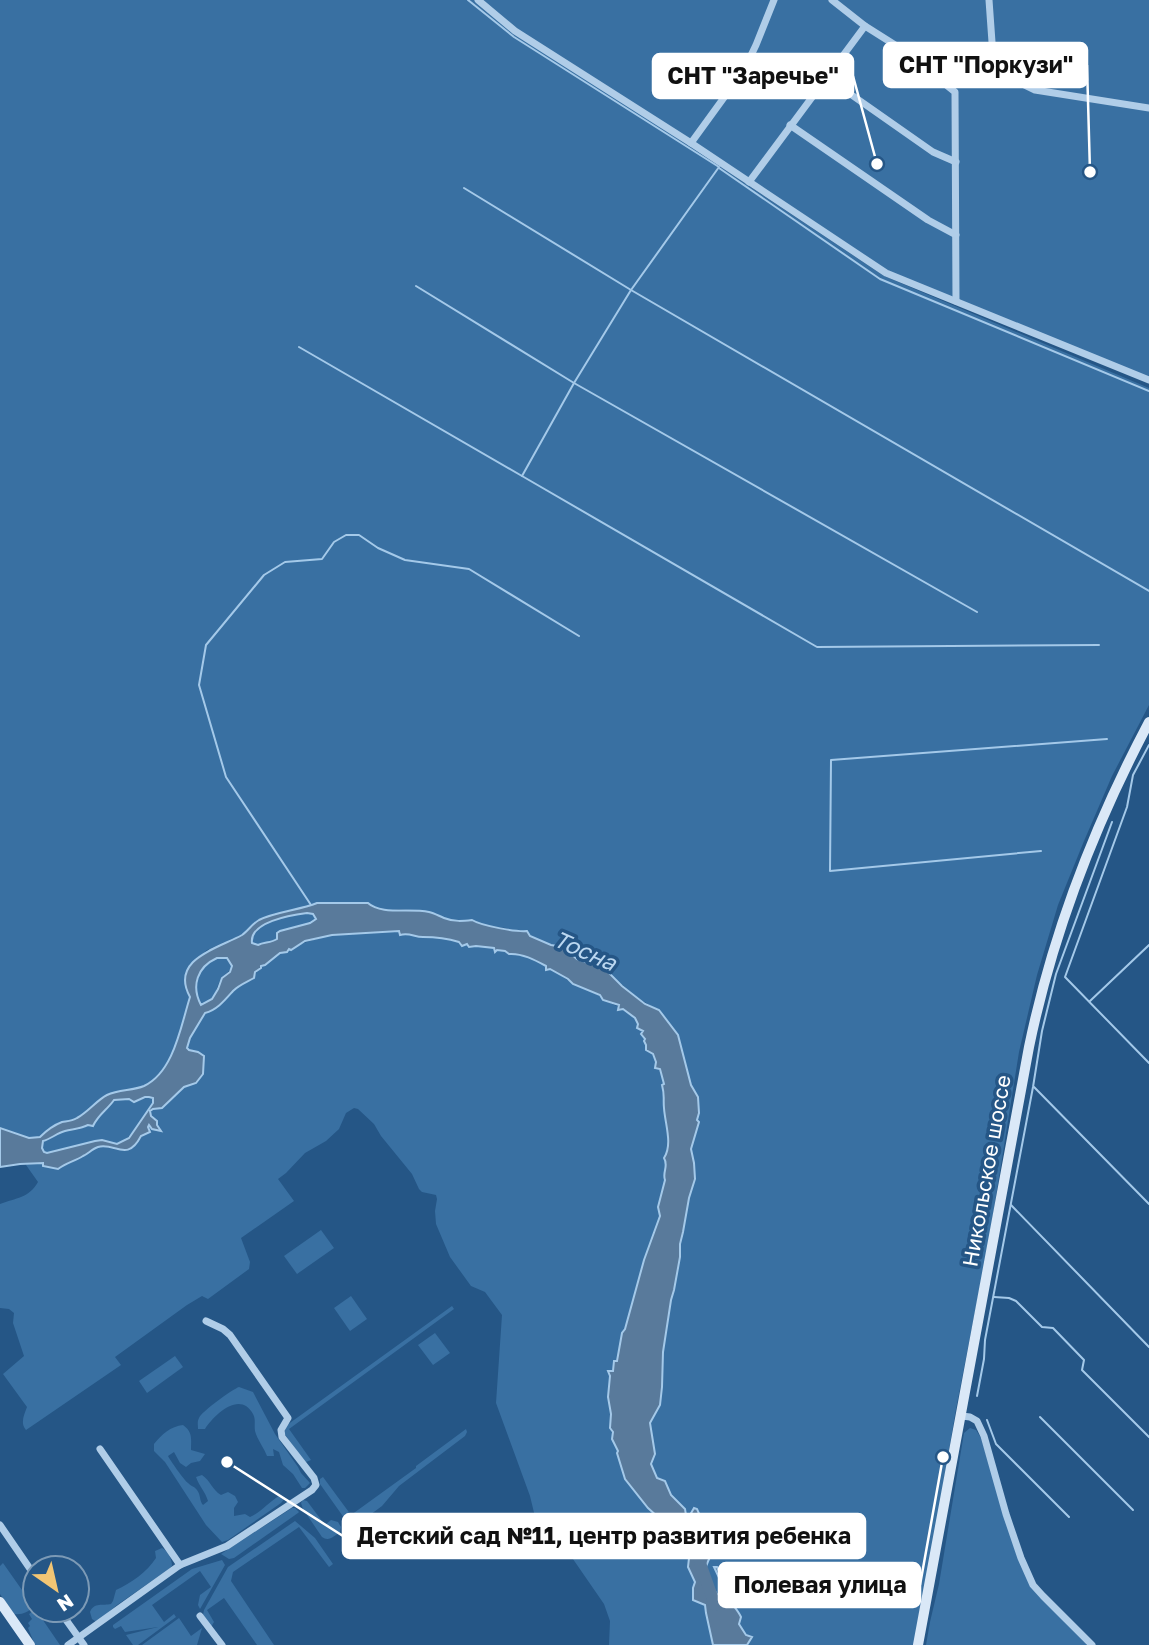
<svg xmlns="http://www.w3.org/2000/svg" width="1149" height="1645" font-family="'Golos Text',sans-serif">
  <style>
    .green { fill: #3970a2 }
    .water { fill: #597a9b; stroke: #a4c9e9; stroke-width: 2; fill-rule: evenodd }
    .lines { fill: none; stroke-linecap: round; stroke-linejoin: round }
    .stream { stroke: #a4c9e9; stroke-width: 2 }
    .river { stroke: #597a9b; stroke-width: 12 }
    .minor { stroke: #b0cde8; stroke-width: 7 }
    .secondary { stroke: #dae8f7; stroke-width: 10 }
    .labels { text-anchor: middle; stroke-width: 7; stroke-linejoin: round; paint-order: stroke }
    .street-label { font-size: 21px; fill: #fff; stroke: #255686 }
    .water-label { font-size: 23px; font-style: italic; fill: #bbd7f0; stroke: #255686 }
    .leader { fill: none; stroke: #fff; stroke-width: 2.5 }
    .callout-dot { fill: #fff; stroke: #255686; stroke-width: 2.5 }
    .callout { fill: #fff; stroke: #fff; stroke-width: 2.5 }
    .callout-label { font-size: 23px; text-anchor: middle; font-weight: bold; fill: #111 }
  </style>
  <rect width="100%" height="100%" fill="#255686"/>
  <g class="green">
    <path d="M0,0H475L683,142L884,276L1149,388V705L1112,776L1084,841L1058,905L1037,975L1019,1052L989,1240L956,1409L916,1645H747L746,1635L738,1624L728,1597L725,1594L724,1580L718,1572L722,1584L723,1597L721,1599L714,1591L709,1592C701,1579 705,1568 711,1555L706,1543L712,1535L704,1536L699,1529L703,1522L698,1512L685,1515V1509L671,1495L665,1481L657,1478L651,1464L655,1454L650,1423L660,1405L662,1387L663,1352L671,1300L674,1290L680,1257V1244L683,1232L689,1198L693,1186L694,1163L691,1150L699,1113L698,1097L691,1085L686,1068L659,1010C635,999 618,980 598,963H589L577,959L563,947L551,945L506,928L480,925L472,920L461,922L448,920L431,912L399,909L381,911L372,907L317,903L304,908L258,920L245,933L207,950L195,960C190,998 182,1058 149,1083C137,1092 120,1088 107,1095C98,1100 91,1109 82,1115C66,1126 56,1121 40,1137L29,1138L0,1128Z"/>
    <path d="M478,0H1149V380L886,273L515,31Z"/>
    <path d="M307,913L313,914L316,919L310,923L280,931C275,945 270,940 258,945L252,943L250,940C256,920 289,915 307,913Z"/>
    <path d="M378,931H400V934C409,933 415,937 423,937C436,937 447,938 459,942L462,946L467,944L469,947C481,945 499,947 509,954C531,951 554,972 572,983C579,987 589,990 596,994C599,995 602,998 605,1000C616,1007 627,1008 636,1020C641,1026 643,1033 645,1039C652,1055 660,1067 664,1084L662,1086L665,1096L663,1104L668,1138L666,1171L664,1176L665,1180L658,1207L660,1216L644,1260L625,1330L622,1333L620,1351L610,1376L608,1397L611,1414L610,1427L618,1451L617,1453L625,1479L648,1508L669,1527L689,1558C687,1575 702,1589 705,1606C708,1619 711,1632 713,1645H609L610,1621L604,1604L555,1533L537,1525L530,1496L496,1403L502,1315L485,1292L471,1286L450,1257L436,1224L435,1211L437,1199L436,1195L422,1192L419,1189L412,1174L381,1136L374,1124L358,1109L354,1108L346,1113L339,1129L326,1141L305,1153L286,1173L278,1179L294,1201L241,1238L250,1262L249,1269L208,1299L202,1296L187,1305L115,1357L121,1365L26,1430C20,1423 24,1415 27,1407L3,1374L24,1356L13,1323L14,1313L9,1309L0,1308V1204C16,1198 29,1198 38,1182L26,1165L28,1163H44V1166L58,1169L64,1163L81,1158L97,1147H105L117,1150L138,1143L149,1124L160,1130L150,1112L153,1109L166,1105L184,1087L196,1083L198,1052L189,1050L187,1048L190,1038L205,1013C218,1011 225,999 234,990C239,985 248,983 253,978C256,975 257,969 261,966C299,939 331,933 378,931Z"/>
    <path d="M217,958H227L232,966C229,973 225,973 221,979C214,991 218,999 201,1005C191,986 197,967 217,958Z"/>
    <path d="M149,1097L153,1098V1103C141,1121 137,1134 117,1144L102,1140L95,1141L47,1153L44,1152L42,1148L43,1141C51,1139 56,1134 63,1131C69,1130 75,1131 80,1129C94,1125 106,1111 114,1100L130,1099L134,1102Z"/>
    <path d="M321,1230L334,1248L297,1274L284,1256Z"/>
    <path d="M351,1296L367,1319L350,1331L334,1308Z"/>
    <path d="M452,1306L454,1309L289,1429L311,1460L306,1462L303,1460L284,1433L287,1425Z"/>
    <path d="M435,1333L450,1353L433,1365L418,1345Z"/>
    <path d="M175,1356L183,1367L147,1393L139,1381Z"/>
    <path d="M239,1387L253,1392L275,1434L298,1467L301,1473L310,1483L305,1488H302L293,1474L283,1465L279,1452L273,1449L274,1456H267C264,1448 257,1439 255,1431C254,1425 256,1419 253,1414C240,1390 214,1415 205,1429H198C198,1424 197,1422 199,1418C201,1412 233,1389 239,1387Z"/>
    <path d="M183,1425C193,1432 191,1439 191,1450L205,1454L200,1461L191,1463L186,1467L180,1463L174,1452L168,1456C170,1460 184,1480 188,1483C192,1487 194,1486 197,1490C201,1495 199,1500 203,1505L208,1501C205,1491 199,1486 196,1477L202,1475C211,1481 212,1490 221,1495L228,1492L235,1496L238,1502L234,1508V1516L245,1514L250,1517C260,1513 269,1502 279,1496L285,1498L281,1503L228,1540L222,1542L206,1525L165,1462L154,1451V1444C161,1435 171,1426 183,1425Z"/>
    <path d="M970,1428L976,1430L981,1438L1013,1543L1033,1589L1087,1645H926L930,1622L939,1584L964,1433Z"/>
    <path d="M466,1429L467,1432L465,1436L399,1486L382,1506L355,1526H352L347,1522L320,1484V1479L323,1477L351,1515L416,1468V1466Z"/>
    <path d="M303,1500L307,1501L325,1525L331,1520L338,1522L341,1527L340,1532C334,1536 329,1542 322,1537L303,1509L301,1503Z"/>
    <path d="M292,1508H295L299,1512L298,1513L234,1558L229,1559L221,1554Z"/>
    <path d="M295,1521L315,1538L333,1564L329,1567L299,1527L233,1572L231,1581L274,1645H257L224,1598L207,1610L214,1622L211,1627L203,1615L204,1610L228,1567Z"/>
    <path d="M162,1548C168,1551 172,1559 172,1566L169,1569L117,1605L99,1620L95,1621L92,1619L90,1612C94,1602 103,1606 111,1604L113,1601L116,1590C131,1583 147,1572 156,1558L155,1551Z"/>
    <path d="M222,1560L225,1565L200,1609L198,1605L200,1595L211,1587L200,1571L152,1605L164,1622L174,1614L176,1617L138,1645H133L126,1635L158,1627L125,1632L121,1626L115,1629L113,1627V1625L192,1569Z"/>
    <path d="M3,1563L34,1607C27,1612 23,1615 14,1614L0,1594V1566Z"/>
    <path d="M35,1610H36L60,1645H35L28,1628L30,1626L28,1623L32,1619L29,1614Z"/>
    <path d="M179,1618L191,1636L202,1628L197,1645H142Z"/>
  </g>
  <path class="water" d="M317,903H368C381,915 410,908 429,912C434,913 439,916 444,918C454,922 463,921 472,920C482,926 516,932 527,931L530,936L551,945L563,947L577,959L588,963H598L603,961L607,971L622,986L645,1004L659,1010L678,1035L691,1085L698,1097L699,1113L697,1120L699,1122L691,1149L694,1163L695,1179L689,1198L683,1232L680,1244V1257L674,1290L671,1300L663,1352L662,1387L660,1405L650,1423L655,1454L651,1464L657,1478L665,1481L671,1495L685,1509L686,1515H690L694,1508L697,1509L705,1527L700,1529L704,1536L712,1535L713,1539L706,1543L711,1555C705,1567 700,1579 709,1591L711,1585L720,1599L723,1597L722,1584L714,1567H717C723,1579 722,1580 725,1591C727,1600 737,1608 741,1617L739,1624L746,1635L752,1637L747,1645H713L706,1613L705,1605L693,1600V1588L695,1582L688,1567L689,1558L669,1527L648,1508L625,1479L617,1453L618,1451L612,1439L613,1432L610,1428L611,1414L608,1397L610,1376L608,1371H613L614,1361H617L622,1333L625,1329L644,1260L660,1216L658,1207L665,1180C662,1172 669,1166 664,1158C673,1144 665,1124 664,1108C663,1098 665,1096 662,1085L664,1084L660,1069L655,1068L656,1062L653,1054L646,1050V1045L644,1041L645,1039L641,1034L643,1031L637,1028L638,1024L635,1018L623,1009L618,1010L619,1005L603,1000L600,995L573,984L568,979L550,969L546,970V966C535,960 522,953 509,954L505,951L497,950L495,952L494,948L476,946L469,947L467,944L462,946L459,942C446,938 437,937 423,937C414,937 409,932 400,935L399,931L332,935L305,941L291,950L289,949L287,952L280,953L265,965L261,966V968L255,972L254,978C247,982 239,985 233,991C225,1000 217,1010 205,1013L190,1038L187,1048L189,1050L198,1052L204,1056L203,1074L196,1083L184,1087L162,1108L153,1109L150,1111L151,1116L157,1121V1125L161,1131L152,1129L149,1125L148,1127L150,1132L141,1136C127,1163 115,1142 98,1147C92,1149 88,1154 83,1156C75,1161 66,1163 58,1169L43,1166V1163L20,1164L0,1167V1128L29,1138L40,1137C46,1131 54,1125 62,1122C68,1121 72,1121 77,1118C88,1112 97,1100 107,1095C119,1089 132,1091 144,1086C174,1072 181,1025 190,997C169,959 219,948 242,935C248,931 252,924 259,920C274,912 300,910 317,903ZM307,913L313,914L316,919L310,923L280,931L277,933V939C271,943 264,942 258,945L252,943C249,922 291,915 307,913ZM217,958H227L232,966L230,972L222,978L218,989L212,999L201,1005C191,986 197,967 217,958ZM145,1097H149L153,1098V1103L129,1138L117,1144L102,1140L95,1141L47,1153L44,1152L42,1148L43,1141C51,1139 57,1133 65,1131C73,1129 80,1129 88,1125L93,1126C98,1115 107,1110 114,1100L129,1099L134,1102Z"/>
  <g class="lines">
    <g class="stream">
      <path d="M468,0L514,37L719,167L631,290L574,383L522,476L817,647L1099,645"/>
      <path d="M719,168L880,279L1149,391"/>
      <path d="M464,188L631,290L1149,591"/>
      <path d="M416,286L574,383L977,612"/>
      <path d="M299,347L522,476"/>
      <path d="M1149,745L1133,775L1127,807L1065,977L1149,1063"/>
      <path d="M1041,851L830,871L831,760L1107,739"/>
      <path d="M311,905L226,777L199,685L206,645L264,575L285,562L322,559L334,542L346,535H359L378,548L405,560L469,569L579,636"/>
      <path d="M1090,1001L1149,945"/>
      <path d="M1034,1087L1149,1204"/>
      <path d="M1011,1205L1149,1347"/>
      <path d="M994,1297L1009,1298L1016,1301L1042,1327L1053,1328L1084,1360L1082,1370L1149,1437"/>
      <path d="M977,1396L984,1359L985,1340L1033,1087L1042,1031L1056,974L1112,822"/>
      <path d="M1040,1417L1133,1510"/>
      <path d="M987,1420L996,1444L1069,1517"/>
    </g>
    <path class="river" d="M699,1556L701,1566L715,1605"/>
    <g class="minor">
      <path d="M478,0L515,31L691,143L886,273L1149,380"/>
      <path d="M832,0L865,26L903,50L955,92L956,301"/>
      <path d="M989,0L994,70L1035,90L1149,108"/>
      <path d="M826,77L933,152L956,162"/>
      <path d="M790,125L928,220L956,235"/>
      <path d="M691,143L744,70L756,45L774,0"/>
      <path d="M749,182L865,26"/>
      <path d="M962,1416L970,1417L977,1421L984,1436L1006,1514L1021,1558L1033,1585L1043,1596L1092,1645"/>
      <path d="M100,1449L180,1565"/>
      <path d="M0,1525L35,1576"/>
      <path d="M59,1610L84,1645"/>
      <path d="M200,1616L222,1645"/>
      <path d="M68,1645L180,1565L227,1546L312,1490L316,1485L314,1478L282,1437L281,1430L288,1418L230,1335L223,1329L206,1321"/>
    </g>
    <g class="secondary">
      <path d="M0,1602L30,1645"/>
      <path d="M918,1645L1029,1047C1053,931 1094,826 1149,722"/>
    </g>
  </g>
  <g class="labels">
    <g class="street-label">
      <text transform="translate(987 1171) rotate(-80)" y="7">Никольское шоссе</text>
    </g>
    <g class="water-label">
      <text transform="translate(585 951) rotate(24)" y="8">Тосна</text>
    </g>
  </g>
  <path class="leader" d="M1090 172L1087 65M877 164L853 76M227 1462L343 1536M943 1457L920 1585"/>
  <g class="callout-dot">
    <circle cx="1090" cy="172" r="7"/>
    <circle cx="877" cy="164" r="7"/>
    <circle cx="227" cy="1462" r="7"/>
    <circle cx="943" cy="1457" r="7"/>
  </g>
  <g class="callout">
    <rect x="884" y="43" width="203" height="44" rx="7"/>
    <rect x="653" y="54" width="200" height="44" rx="7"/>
    <rect x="343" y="1514" width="522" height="44" rx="7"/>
    <rect x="719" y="1563" width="201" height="44" rx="7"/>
  </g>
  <g class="callout-label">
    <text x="986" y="73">СНТ "Поркузи"</text>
    <text x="753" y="84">СНТ "Заречье"</text>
    <text x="604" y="1544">Детский сад №11, центр развития ребенка</text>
    <text x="820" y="1593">Полевая улица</text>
  </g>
  <g transform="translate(56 1589) rotate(146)"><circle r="33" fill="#255686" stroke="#7c9ab6" stroke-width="2"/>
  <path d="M0-5L12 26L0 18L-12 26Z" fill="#f2c574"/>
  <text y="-10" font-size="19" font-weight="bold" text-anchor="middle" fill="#ffffff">N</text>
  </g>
</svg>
